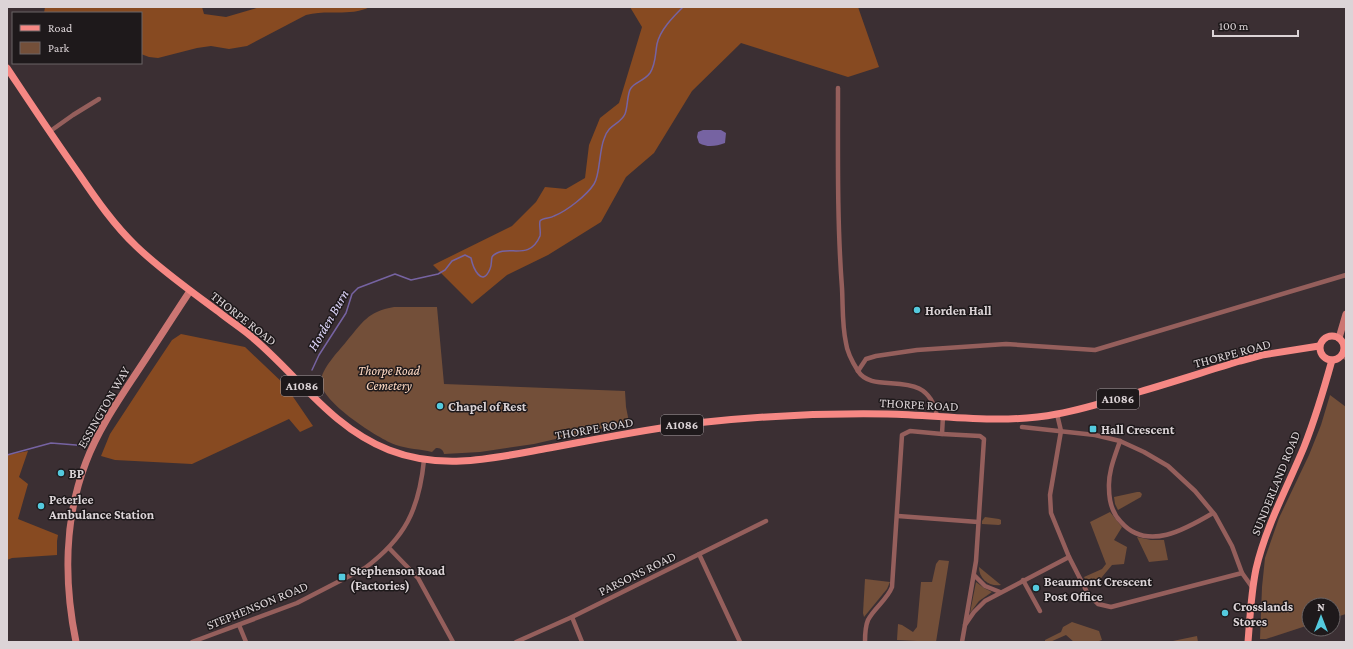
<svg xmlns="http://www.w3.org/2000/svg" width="1353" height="649" font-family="'Crimson Pro',serif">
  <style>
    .green { fill: #734f39 }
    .forest { fill: #874a21 }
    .water { fill: #7663a2 }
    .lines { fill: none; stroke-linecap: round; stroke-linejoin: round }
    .stream { stroke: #7663a2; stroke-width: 1.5 }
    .street { stroke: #955f5c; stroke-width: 4.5 }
    .secondary { stroke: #cc7673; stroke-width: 7 }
    .primary { stroke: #f68884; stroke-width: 7 }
    .poi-dot { fill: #54cade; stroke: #1e191b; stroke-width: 1.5 }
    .labels { text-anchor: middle; stroke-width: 3; stroke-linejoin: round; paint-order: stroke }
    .shield { fill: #1e191b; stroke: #a39c9f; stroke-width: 1 }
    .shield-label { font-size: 12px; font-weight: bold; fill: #dcd4d7 }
    .poi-label { font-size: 13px; font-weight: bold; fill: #dcd4d7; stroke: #1e191b; text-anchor: start }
    .street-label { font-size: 13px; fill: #dcd4d7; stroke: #1e191b }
    .park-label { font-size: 13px; font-style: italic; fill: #fed9c3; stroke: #1e191b }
    .water-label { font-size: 14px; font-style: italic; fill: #e0d7fc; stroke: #1e191b }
  </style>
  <rect width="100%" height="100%" fill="#3b2f33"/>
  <g class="green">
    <path d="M394,307H437L444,384L625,391L626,407L629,422L534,444L480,452L444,454C443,449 440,448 436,448L432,452C421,449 407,449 396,445C379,439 321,402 321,382C321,369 338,352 346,342C363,322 367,312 394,307Z"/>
    <path d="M1330,395L1346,407V614L1333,618V605H1309V625L1266,639H1260L1262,587L1265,558L1279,518L1309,455L1321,425Z"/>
    <path d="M1137,492H1140L1142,494L1141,497L1118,510L1115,504L1114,497Z"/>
    <path d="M1110,512L1122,527L1114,540L1127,547L1124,564L1112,565L1097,583L1090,588L1084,577L1102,569L1106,564L1090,522Z"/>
    <path d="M985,517L999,519L1001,520V524L999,525L982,524V521Z"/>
    <path d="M1137,537L1151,540H1164L1168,560L1149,562Z"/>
    <path d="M939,560L949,561L936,642L897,640L898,624L902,625L913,632L917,627L921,582H932L936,564Z"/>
    <path d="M979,567L1001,585C989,587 979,579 979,567Z"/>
    <path d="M865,579L890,582L887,589L864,617L863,613Z"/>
    <path d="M976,582L984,588L992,592L979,601L970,613Z"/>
    <path d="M1072,622L1099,631L1102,640L1096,642H1074L1066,635L1050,642H1045V640L1061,632L1063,627Z"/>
    <path d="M1197,636L1198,642H1168Z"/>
  </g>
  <g class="forest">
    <path d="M45,7H202L204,14L226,17L260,7H370C348,17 328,9 306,15L247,46L229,49L211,46L197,48L158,58L149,57L141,54V13H44Z"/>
    <path d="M630,7H858L879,67L848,77L741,43L692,91L654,153L626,177L601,222L548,255L507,275L472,304L433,265L512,226L536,202L545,187L566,189L585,178L589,145L600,118L619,103L642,27Z"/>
    <path d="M181,334L245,347L285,385L313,426L300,432L289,419L192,464L115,460L101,456L110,434L148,376L172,340Z"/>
    <path d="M28,451L19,477L28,484L18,519L58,535L57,541V555L12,558L7,560V455Z"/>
  </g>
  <path class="water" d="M703,130H721L726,133L725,143C716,146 708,148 699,143L697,137L698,132Z"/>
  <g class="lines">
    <g class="stream">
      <path d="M312,370L319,355L346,313L352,294L358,288L395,274L411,280L438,274L445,270L452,261L465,255L471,258C473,268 482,288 490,269C492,265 491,261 492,257C493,255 495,254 497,253C511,246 530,260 540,236C541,231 539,226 540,221C544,217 550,219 554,216C567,211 587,195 594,184C600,176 599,151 604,139C609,123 620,125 625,114C628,107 627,93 631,88C635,82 644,81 650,73C656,64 655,55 657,44C660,30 673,17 683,7"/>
      <path d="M7,455L51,443L76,445L85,447"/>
    </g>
    <g class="street">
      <path d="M838,88C838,155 837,222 842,288C843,306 842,325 846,343C847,352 853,363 858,371C874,397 927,364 937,416"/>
      <path d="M49,132L73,115L99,99"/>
      <path d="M1342,355L1346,358"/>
      <path d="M858,371L866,359L876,356L917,350L1006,344L1095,350L1346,275"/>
      <path d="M1057,414L1061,431L1050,495L1051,513L1069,557L1088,594L1098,604L1111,607L1242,573"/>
      <path d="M1022,427L1095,435L1120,441L1144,452L1168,466L1195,491L1215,515L1232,546L1242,573L1252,587"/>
      <path d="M942,434L980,436L984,439L976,561L965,625"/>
      <path d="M1120,441C1115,456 1108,472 1109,488C1109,501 1112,513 1121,522C1147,552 1186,529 1213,513"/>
      <path d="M898,516L978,522"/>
      <path d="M389,548L418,578L453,642"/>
      <path d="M699,554L740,642"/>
      <path d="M974,575L985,586L1000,592"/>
      <path d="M1023,580L1040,611"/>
      <path d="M572,617L582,642"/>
      <path d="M239,625L246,642"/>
      <path d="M192,642L297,603L365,568C405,538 419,510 424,460"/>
      <path d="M516,642L572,617L766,521"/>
      <path d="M865,642C865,635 865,627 868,620C874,608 887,600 892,587L902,435L910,431L942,434L943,416"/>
      <path d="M962,642L965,625L974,612L985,601L1069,557"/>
    </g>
    <g class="secondary">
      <path d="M1339,338L1346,314"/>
      <path d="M76,642C64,583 64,519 86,462C98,430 118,401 137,372C155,345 172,318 190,291"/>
    </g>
    <g class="primary">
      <path d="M7,68C31,104 54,139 79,174C96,199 114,225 136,246C162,271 191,291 219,312C230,321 243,329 253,338C298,376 332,428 389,450C443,471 494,458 549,448C598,439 647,429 696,423C760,416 823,413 887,414C944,415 1001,425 1057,414C1085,409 1112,400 1139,392C1173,382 1207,371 1240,361L1262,355L1319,346"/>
      <circle cx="1332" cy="348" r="12"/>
      <path d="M1248,642C1250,618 1251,593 1256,569C1266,526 1287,488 1304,447C1315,419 1324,389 1332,360"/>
    </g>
  </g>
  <g class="poi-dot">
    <circle cx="917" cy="310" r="4"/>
    <circle cx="440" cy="406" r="4"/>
    <rect x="1089" y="425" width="8" height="8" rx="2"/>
    <circle cx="61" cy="473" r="4"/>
    <circle cx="41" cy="506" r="4"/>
    <rect x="338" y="573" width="8" height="8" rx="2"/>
    <circle cx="1036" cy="588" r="4"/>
    <circle cx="1225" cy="613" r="4"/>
  </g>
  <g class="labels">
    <g class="shield">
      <rect x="281" y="376" width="42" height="20" rx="3"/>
      <rect x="1097" y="389" width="42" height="20" rx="3"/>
      <rect x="661" y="415" width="42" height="20" rx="3"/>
    </g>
    <g class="shield-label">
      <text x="302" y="390">A1086</text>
      <text x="1118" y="403">A1086</text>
      <text x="682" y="429">A1086</text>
    </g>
    <g class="poi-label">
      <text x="925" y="315">Horden Hall</text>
      <text x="448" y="411">Chapel of Rest</text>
      <text x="1101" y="434">Hall Crescent</text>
      <text x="69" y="478">BP</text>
      <text x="49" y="504">Peterlee<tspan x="49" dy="15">Ambulance Station</tspan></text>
      <text x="350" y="575">Stephenson Road<tspan x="350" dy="15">(Factories)</tspan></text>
      <text x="1044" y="586">Beaumont Crescent<tspan x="1044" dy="15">Post Office</tspan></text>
      <text x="1233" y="611">Crosslands<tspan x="1233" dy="15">Stores</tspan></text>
    </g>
    <g class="street-label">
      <text transform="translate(244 318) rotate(38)" y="5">THORPE ROAD</text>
      <text transform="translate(1232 353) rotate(-15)" y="5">THORPE ROAD</text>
      <text transform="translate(919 404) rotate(3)" y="5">THORPE ROAD</text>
      <text transform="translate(103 407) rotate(-60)" y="5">ESSINGTON WAY</text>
      <text transform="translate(594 428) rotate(-10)" y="5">THORPE ROAD</text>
      <text transform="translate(1275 483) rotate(-68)" y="5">SUNDERLAND ROAD</text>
      <text transform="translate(637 573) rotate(-26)" y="5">PARSONS ROAD</text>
      <text transform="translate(257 605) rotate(-22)" y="5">STEPHENSON ROAD</text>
    </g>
    <g class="park-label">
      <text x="389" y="375">Thorpe Road<tspan x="389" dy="15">Cemetery</tspan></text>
    </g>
    <g class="water-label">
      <text transform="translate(328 320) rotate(-60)" y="5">Horden Burn</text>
    </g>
  </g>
  <rect width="1353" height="649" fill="none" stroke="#dcd4d7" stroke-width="16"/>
  <rect x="12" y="12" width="130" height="52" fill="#1e191b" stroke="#6a6466"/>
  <rect x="20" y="25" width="20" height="6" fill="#f68884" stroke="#6a6466"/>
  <text x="48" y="32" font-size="12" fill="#dcd4d7">Road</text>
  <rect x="20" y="42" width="20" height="12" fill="#734f39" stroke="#6a6466"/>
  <text x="48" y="52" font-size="12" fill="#dcd4d7">Park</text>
  <g transform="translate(1321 617)"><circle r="19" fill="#1e191b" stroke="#6a6466"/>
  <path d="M0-3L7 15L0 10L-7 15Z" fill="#54cade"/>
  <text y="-6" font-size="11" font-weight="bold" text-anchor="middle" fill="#dcd4d7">N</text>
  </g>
  <path d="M1213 30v6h85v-6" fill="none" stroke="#dcd4d7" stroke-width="2"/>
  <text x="1219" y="30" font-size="12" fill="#dcd4d7" stroke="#1e191b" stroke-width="3" paint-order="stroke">100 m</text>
</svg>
